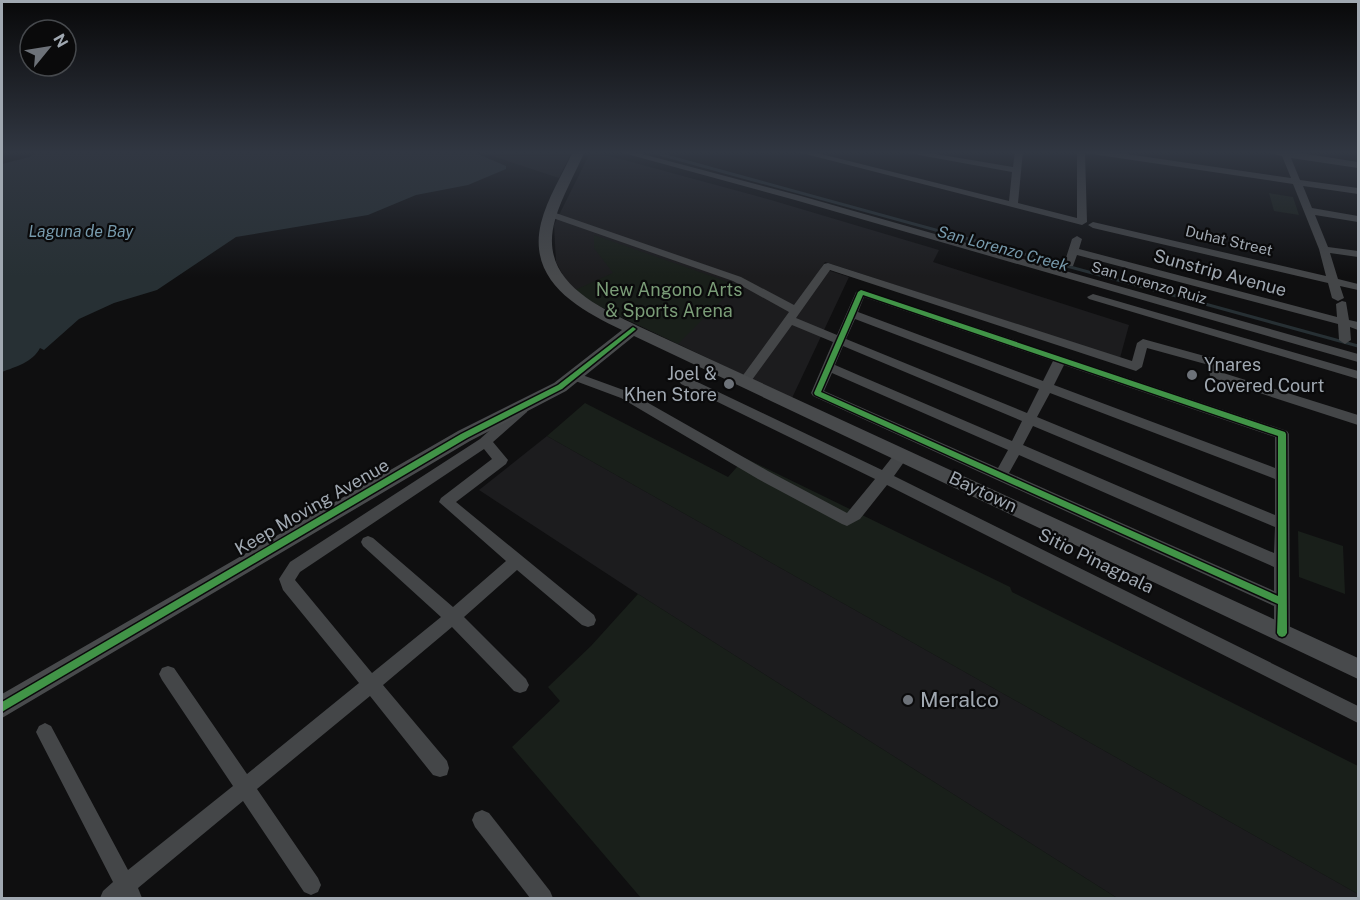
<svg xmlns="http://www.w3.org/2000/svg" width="1360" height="900" font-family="'Public Sans',sans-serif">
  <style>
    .built { fill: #1c1c1e }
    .green { fill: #191f1a }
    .water { fill: #273034 }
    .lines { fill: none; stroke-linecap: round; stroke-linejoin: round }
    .stream { stroke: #273034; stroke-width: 3 }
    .street { fill: #444648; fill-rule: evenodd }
    .secondary { fill: #484a4c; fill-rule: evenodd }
    .cycleway-casing { stroke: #0a0a0b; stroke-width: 3 }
    .cycleway { fill: #419447; fill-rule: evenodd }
    .poi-dot { fill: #6d7279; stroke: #0a0a0b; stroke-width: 2 }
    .labels { text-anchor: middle; stroke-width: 4.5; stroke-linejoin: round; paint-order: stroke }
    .far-street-label { font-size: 15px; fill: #a0a8b1; stroke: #0a0a0b }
    .far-water-label { font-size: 16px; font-style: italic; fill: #779aac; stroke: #0a0a0b }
    .street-label { font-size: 18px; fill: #a0a8b1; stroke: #0a0a0b }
    .park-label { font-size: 18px; fill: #7a9c77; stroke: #0a0a0b }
    .poi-label { font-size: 18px; fill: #a0a8b1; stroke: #0a0a0b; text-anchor: start }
    .near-poi-label { font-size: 21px; fill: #a0a8b1; stroke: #0a0a0b; text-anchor: start }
  </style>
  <rect width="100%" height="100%" fill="#0f0f10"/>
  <g class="built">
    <path d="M477,151H572L559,178Z"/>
    <path d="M591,151L771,200L939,250L933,262L1129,325L1120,358L825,262L821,268L849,277L792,398L619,316L575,290L565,279L556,262L554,225Z"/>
    <path d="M547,436L1358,894V898H1117L638,594L479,490Z"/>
  </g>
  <g class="green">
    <path d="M1269,193L1293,197L1299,215L1274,211Z"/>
    <path d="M594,235L737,285L678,344L591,302L575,290L613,273L594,248Z"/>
    <path d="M585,403L728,477L745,458L1010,587L1012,592L1358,766V894L547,436Z"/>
    <path d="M1298,531L1343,546L1345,594L1299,577Z"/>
    <path d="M638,594L1117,898H641L512,747L560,701L548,687L591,646Z"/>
  </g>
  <path class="water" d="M37,151H471L506,166V169L468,185L416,195L368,215L236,237L157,290L114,303L79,319L44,350L40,348C33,362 15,367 2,372V164L29,157Z"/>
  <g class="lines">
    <path class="stream" d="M648,151L1358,346"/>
    <g class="street">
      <path d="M616,151H631L801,196L1358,354V362L795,200Z"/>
      <path d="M794,151H809L1009,201L1012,172L897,151H918L1013,167L1015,151H1023L1018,203L1077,218V151H1106L1291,178L1282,156L1261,151H1288L1358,162V168L1291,158L1300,180L1358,188V194L1303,186L1312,208L1358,216V222L1315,215L1328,247L1358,251V257L1330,253L1338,279L1358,284V290L1340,286L1344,298L1338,301L1332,298L1328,283L1093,228L1088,225L1093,222L1326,276L1319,249L1293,184L1085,153L1087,222L1082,225Z"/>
      <path d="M550,211L741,277L794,305L824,264L828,263L1132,361L1137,343L1143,339L1219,360L1220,372L1358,415V425L1210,377L1209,365L1147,348L1142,367L1136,371L830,270L796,318L837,335L856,292L861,289L1287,431L1289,434L1290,633L1288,638L1282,640L1276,638L1274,633V606L813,396L811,393L833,342L792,325L749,384H741L739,381L741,378L789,312L733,281L547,216V212ZM864,297L1053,361L1043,381L858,312ZM855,319L1039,389L1027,413L846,339ZM843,346L1022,421L1012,441L835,365ZM1064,365L1275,437V468L1054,385ZM832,373L1008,450L998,468L824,391ZM1050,393L1275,479V515L1037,417ZM1033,426L1275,527L1274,553L1023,445ZM1019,455L1274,567V591L1009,473Z"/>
      <path d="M1077,236L1082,239L1079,249L1337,317L1336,304L1342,301L1346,302L1349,320L1358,322V330L1350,327L1351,340L1345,344L1339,340L1338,324L1077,255L1073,266H1065L1064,264L1072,239Z"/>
      <path d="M1093,294L1358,371V379L1089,299L1087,297Z"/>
      <path d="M574,372L629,392L768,471L847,513L875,479L681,384L679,381L681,378H689L882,470L897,451H907L909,455L894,476L1358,706V723L887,485L860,519L847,526L842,524L758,479L621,398L570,379L568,376L570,373Z"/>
      <path d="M522,404L527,406L528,409L527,412L493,442L508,460L506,464L456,502L594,615L596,620L594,625L588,627L582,625L517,570L464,617L526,679L529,685L526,691L520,693L514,691L452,627L383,685L447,761L449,768L447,775L440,777L433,775L370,696L257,789L318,878L321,885L318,892L311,895L304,892L243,801L138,888L142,898H100L103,891L113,882L39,738L36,732L39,726L45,723L51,726L128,870L233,786L162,680L159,674L162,668L168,666L174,668L247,774L359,683L283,590L279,579L290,562L480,439L517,406ZM484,449L492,459L441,498L439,502L506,561L453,607L373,538L368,536L363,538L361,542L363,546L441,617L372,673L295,580L300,572Z"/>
      <path d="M482,810L489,813L550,891L553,898H530L475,827L472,820L475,813Z"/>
    </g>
    <path class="secondary" d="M573,151H585C575,174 562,196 555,220C538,280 595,305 638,326L1358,658V679L634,336L566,391L470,441L2,718V694L458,431L554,383L622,330C578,309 527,281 541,223C547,198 563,174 573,151Z"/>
    <g class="cycleway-casing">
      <g id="cycleway">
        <path d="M861,290L1285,432L1286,434L1287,633L1285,636L1282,637L1279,636L1277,633L1278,604L815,395L814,393L858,292ZM863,295L1278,436V596L821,392Z"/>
        <path d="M633,327L636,329L635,330L562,389L467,438L5,710L2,712V702L461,434L558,385Z"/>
      </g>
    </g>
    <use href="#cycleway" class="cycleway"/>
  </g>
  <linearGradient id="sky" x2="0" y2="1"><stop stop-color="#080809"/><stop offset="0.55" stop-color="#313742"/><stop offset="1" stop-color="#313742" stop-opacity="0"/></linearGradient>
  <rect width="1360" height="277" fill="url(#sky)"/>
  <g class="poi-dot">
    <circle cx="1192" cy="375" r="6"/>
    <circle cx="729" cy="384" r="6"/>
    <circle cx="908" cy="700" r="6"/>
  </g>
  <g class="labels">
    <g class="far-street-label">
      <text transform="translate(1229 241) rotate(13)" y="5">Duhat Street</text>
      <text transform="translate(1149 283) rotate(16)" y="5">San Lorenzo Ruiz</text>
    </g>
    <g class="far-water-label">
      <text x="81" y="237">Laguna de Bay</text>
      <text transform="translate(1003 248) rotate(15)" y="6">San Lorenzo Creek</text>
    </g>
    <g class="street-label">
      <text transform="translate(1220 273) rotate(15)" y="6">Sunstrip Avenue</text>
      <text transform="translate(983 492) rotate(25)" y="6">Baytown</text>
      <text transform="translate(312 507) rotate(-30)" y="6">Keep Moving Avenue</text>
      <text transform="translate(1096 561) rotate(26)" y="6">Sitio Pinagpala</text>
    </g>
    <g class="park-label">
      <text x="669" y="296">New Angono Arts<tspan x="669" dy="21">&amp; Sports Arena</tspan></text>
    </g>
    <g class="poi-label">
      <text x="1204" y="371">Ynares<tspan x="1204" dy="21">Covered Court</tspan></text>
      <text x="717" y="380" text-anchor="end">Joel &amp;<tspan x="717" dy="21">Khen Store</tspan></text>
    </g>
    <g class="near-poi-label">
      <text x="920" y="707">Meralco</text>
    </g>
  </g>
  <rect width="1360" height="900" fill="none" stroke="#a0a8b1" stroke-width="6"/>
  <g transform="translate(48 48) rotate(60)"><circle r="28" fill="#0a0a0b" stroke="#46494d" stroke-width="1.5"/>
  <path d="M0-4.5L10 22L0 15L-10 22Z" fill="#6d7279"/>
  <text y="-9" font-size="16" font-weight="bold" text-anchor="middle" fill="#a0a8b1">N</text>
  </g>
</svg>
